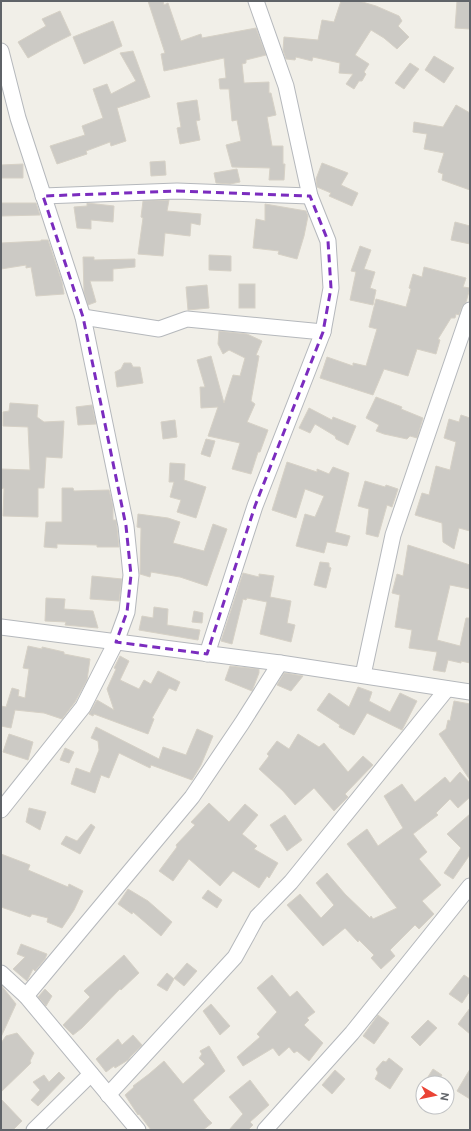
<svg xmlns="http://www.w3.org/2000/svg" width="471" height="1131" font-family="'DM Sans',sans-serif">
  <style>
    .building { fill: #cccac5; stroke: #d6d1c6 }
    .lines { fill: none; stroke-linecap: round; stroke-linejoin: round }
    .minor-casing { stroke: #b5b8bc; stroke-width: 17 }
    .minor { stroke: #fff; stroke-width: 15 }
    .marked { fill: none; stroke: #7b2cbf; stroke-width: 3; stroke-dasharray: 8 5; stroke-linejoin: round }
  </style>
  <rect width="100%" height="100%" fill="#f1efe8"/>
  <g class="building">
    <path d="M148,1H163L164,5L168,3L181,41L201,34L202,38L256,28L266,55L246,60V63L242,64L244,83L269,82V93H271L276,115L267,117L272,146H283V164H285L284,180H269L270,168L232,167L226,145L241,141L237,120L232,121L229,89H220L219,79L226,78L224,58L164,71L161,54L165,53Z"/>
    <path d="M341,1H359L376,6L399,16L402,21L398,26L409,37L397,49L384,38L371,30L355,55L369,64L364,72L366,74L362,81H359L354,89L346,84L353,74L339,73L340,63L313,57L312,61L296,57L295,60L286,59L283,50L284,37L318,40L322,20L334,22Z"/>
    <path d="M457,1L470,2V29L455,28Z"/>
    <path d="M60,11L71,35L53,44L28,58L18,42L46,26L42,19Z"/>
    <path d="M113,21L122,46L84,64L73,37Z"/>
    <path d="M133,51L150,97L117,108L126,141L111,146L110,142L86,151L87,154L57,164L50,146L85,135L82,126L103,118L93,89L107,84L111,94L136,81L120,53Z"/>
    <path d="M434,56L454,68L444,83L425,70Z"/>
    <path d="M410,63L419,69L404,89L395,83Z"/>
    <path d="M197,100L200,120L196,121L200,140L180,144L177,128L181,127L177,103Z"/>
    <path d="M456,105L470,113V190L442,180L443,174L438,172L444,153L424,149L427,134L413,132L414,122L443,127Z"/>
    <path d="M165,161L166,175L151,176L150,162Z"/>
    <path d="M322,163L348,173L341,185L358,193L352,206L329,196L331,193L317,187L316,179Z"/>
    <path d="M23,164V178H1V165Z"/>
    <path d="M237,169L240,182L230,184L216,183L214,173Z"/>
    <path d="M169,200L167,211L201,214L200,225L191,223L190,236L165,233L163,256L138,254L143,218L141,217L143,201Z"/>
    <path d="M1,203H36L40,215L1,216Z"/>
    <path d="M87,203L114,206L113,222L91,220V229L77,228L74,207L87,206Z"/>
    <path d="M265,204L306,211L308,216L304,236L297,259L278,254L279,251L253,248L256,219L265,221Z"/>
    <path d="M455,222L470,226V244L451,240Z"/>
    <path d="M41,240H48L62,282L64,294L36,296L31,267L26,268V265L1,269V243L41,241Z"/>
    <path d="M360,246L371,250L364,269L375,272L370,288L376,290L373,305L350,300L356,272L351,271Z"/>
    <path d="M209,255L231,256V271L209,270Z"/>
    <path d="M83,257H94V260L135,259V267L113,269V281H90L96,302L88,305L84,292Z"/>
    <path d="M424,267L466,278L463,287L470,288L466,302L462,307L459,315L456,314L455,318H451L438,339L440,340L436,354L417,349L408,376L384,369L373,395L320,378L327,357L353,366V363L366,366L377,329L369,327L376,299L406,307L411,289L409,288L413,274L422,277Z"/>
    <rect x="239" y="284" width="16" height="24"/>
    <path d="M207,285L209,308L188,310L186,287Z"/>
    <path d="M219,331L247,334L262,341L256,355L259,356L251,401L255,404L247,422L268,430L260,452H258L251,474L232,469L240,443L208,436L218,407L201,408L200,387H205L197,360L211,356L224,403L233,375L240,376L245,358L229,350L223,354L218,344Z"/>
    <path d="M124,363H131L133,367H140L143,383L117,387L115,372L121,369Z"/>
    <path d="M376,397L402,407L401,409L423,418L417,438L410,436L407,439L384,434L376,431L379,425L366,418Z"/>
    <path d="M10,403L38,405L37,417L44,422L64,421L62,458L46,457L44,488H38V517L3,516L4,488L1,489V469L30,470L28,427L3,426V412L9,411Z"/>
    <path d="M92,405L96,424L78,425L76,407Z"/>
    <path d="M309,408L332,420L333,417L356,426L348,445L336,439L335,436L315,424L310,433L299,428Z"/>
    <path d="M461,415L470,418V531L459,528L454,549L443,542L442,523L415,515L422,493L429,495L436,466L450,470L456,442L444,438L449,419L459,422Z"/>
    <path d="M175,420L177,437L163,439L161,422Z"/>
    <path d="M206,439L215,441L210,457L201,454Z"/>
    <path d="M287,462L317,472V469L329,474L333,467L349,473L335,532L350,536L347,546L327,542L324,553L296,546L305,514L315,517L324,496L305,489L296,518L272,510Z"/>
    <path d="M170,463L185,464L184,480L206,487L196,518L177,512L181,500L170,497L174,482H169Z"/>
    <path d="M365,481L385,487L386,485L398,489L392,507L387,505L378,537L366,534L369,509L358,506Z"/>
    <path d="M62,488H73L74,491L109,490L113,506V520H116L117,527L119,547H97V545L57,544V548L44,547L46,522H62Z"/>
    <path d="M138,514L168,518L180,522L173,543L204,551L213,524L227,529L207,586L180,577L151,572L150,577L140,574L141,528L137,527Z"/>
    <path d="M408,545L470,565V589L450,585L437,640L460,646L466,618H470V663L461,661V663L448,660L445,672L433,670L437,652L409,648L412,630L395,627L400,595L392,593L397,574L403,576Z"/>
    <path d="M320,562L329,563V567L331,568L326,588L314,585Z"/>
    <path d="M243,573L259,577V574L274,576L270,597L291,601L287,623L295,625L291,642L260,634L267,602L247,598L246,600L243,599L232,644L221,641Z"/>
    <path d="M92,576L122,579L119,601L90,599Z"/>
    <path d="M46,598L65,599L64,609L93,611L98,628L65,625L66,622L45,621Z"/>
    <path d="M154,607L168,609L167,625L200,630L198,640L139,630L142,616L153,618Z"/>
    <path d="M194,611L203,613L202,623L192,622Z"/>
    <path d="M28,646L42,649V647L64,652V654L90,659L87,680L75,702L62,719L44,713L15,710L11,728L1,726V706L6,707L12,688L19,690L18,696L25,698L29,669L23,668Z"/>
    <path d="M120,656L129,661L120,680L139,689L144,680L151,684L158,671L180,682L176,691L169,688L152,718L154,719L148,734L94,714L93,716L89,714L97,700L114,710L107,689L116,669L114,668Z"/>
    <path d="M230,666L259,669V673L252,691L225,680Z"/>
    <path d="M284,673H286L303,676L291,691L277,685Z"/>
    <path d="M358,687L372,692L369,701L390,712L400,693L417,701L402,730L367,713L354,735L339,727L340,725L317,710L329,693L349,707Z"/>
    <path d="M454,701L470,704V780L439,734L446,729L448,720L450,721Z"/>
    <path d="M96,727L159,759L163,747L186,755L197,729L213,736L201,765L192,780L151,765L150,768L119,753L109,778L101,775L95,793L71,784L76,768L90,773L99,750L98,741L91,738Z"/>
    <path d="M9,734L33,742L28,760L3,752Z"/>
    <path d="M298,734L319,747L324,743L348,772L363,756L373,765L345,794L348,797L334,811L314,788L295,805L283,791L259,769L269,756L267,754L277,741L289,749Z"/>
    <path d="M65,748L74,752L69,763L60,760Z"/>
    <path d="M460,772L470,783V797L458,808L450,799L436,813L438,815L413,834L427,852L419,859L441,885L422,901L434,914L419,929L415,925L390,950L395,956L381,969L371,958L374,955L359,940L358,942L345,928L323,946L287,905L300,894L321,918L334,905L316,883L327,873L345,894L370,918L371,916L373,919L397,908L347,844L367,829L378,846L403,828L384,796L402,784L415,802L445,777L450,783Z"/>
    <path d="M209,803L229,822L245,804L258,815L242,834L257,846L254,849L278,863L269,878L267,876L259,888L233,871L220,886L189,859L173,881L159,871L177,847L176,845L195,825L191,822Z"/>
    <path d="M29,808L46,812L40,830L26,822Z"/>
    <path d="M470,814V858L469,856L453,879L444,873L461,848L447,834Z"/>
    <path d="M285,815L302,840L287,851L270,825Z"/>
    <path d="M91,824L95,827L80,854L61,844L66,836L77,841Z"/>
    <path d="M1,854L30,865L28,870L68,887L69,884L83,891L74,910L62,928L47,922L48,918L32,914L30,917L1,907Z"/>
    <path d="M128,889L148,901L172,922L161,936L133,912L132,914L118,904Z"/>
    <path d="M208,890L222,900L217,908L202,898Z"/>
    <path d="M21,944L47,954L45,959L35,971L33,969L27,981L13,969L25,957L17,954Z"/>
    <path d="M124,955L139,973L121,990L120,989L82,1028L73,1035L63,1025L90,997L84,991Z"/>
    <path d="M187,963L197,971L184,986L174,978Z"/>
    <path d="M167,973L174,979L167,991L157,985Z"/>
    <path d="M272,975L290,997L297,991L315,1012L307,1018L309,1020L304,1025L323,1043L309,1061L297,1051L294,1053L289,1047L279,1056L273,1048L243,1066L237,1057L260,1037L257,1034L277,1012L257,988Z"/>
    <path d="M464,975L470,979V991L462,1003L449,994Z"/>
    <path d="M1,985L16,1004L1,1037Z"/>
    <path d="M45,989L52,996L46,1006L38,997Z"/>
    <path d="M211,1004L230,1026L220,1035L203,1011Z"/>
    <path d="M470,1008V1034L458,1024Z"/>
    <path d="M378,1015L389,1023L374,1044L363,1036Z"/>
    <path d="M428,1020L437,1028L420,1046L411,1037Z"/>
    <path d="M17,1033L34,1053L30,1061L31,1063L1,1092V1043L6,1036Z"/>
    <path d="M133,1035L142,1045L131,1056L128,1060L115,1068L114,1066L106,1072L96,1059L118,1039L122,1045Z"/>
    <path d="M209,1046L225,1071L193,1100L207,1118L212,1123L203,1130H151L139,1114L138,1115L125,1095L134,1087L133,1086L149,1074L164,1061L183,1084L205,1064L199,1058L202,1054L200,1051Z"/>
    <path d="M389,1058L403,1069L390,1089L375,1079L378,1073L376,1069L383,1061L386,1062Z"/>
    <path d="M433,1069L442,1075L437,1083H424Z"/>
    <path d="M470,1069V1099L457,1091Z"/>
    <path d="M335,1070L345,1079L332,1094L322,1085Z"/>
    <path d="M59,1072L65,1078L38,1106L31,1100L40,1090L33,1082L44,1075L49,1082Z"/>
    <path d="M250,1080L269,1105L250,1122L253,1125L248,1130H229L243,1114L229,1097Z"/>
    <path d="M1,1099L22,1121L13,1130H1Z"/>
  </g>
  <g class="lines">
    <g class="minor-casing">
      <g id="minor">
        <path d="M1,51L18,118L83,317L126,526L131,575L127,612L116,642L83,707L1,810"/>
        <path d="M43,196L177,191L310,196"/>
        <path d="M83,317L159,329L187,319L323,332"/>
        <path d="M1,627L280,663L470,692"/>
        <path d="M207,654L255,506L323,332L331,288L328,241L310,196L286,86L256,1"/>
        <path d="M363,675L393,535L470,310"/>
        <path d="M1,973L26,996L138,1130"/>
        <path d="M26,996L192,797L242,723L280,663"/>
        <path d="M108,1095L235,957L257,917L291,882L447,689"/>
        <path d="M34,1130L91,1074"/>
        <path d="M265,1130L352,1033L470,886"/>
      </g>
    </g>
    <use href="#minor" class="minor"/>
  </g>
  <path class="marked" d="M177,191L310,196L328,241L331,288L323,332L255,506L207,654L116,642L127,612L131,575L126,526L83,317L43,196Z"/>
  <rect width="471" height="1131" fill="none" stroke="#5f6368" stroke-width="4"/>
  <g transform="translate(435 1095) rotate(99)"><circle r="19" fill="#ffffff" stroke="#bfc1c3"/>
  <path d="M0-3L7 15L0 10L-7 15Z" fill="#ea4335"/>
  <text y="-6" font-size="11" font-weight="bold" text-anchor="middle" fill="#5f6368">N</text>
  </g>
</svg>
